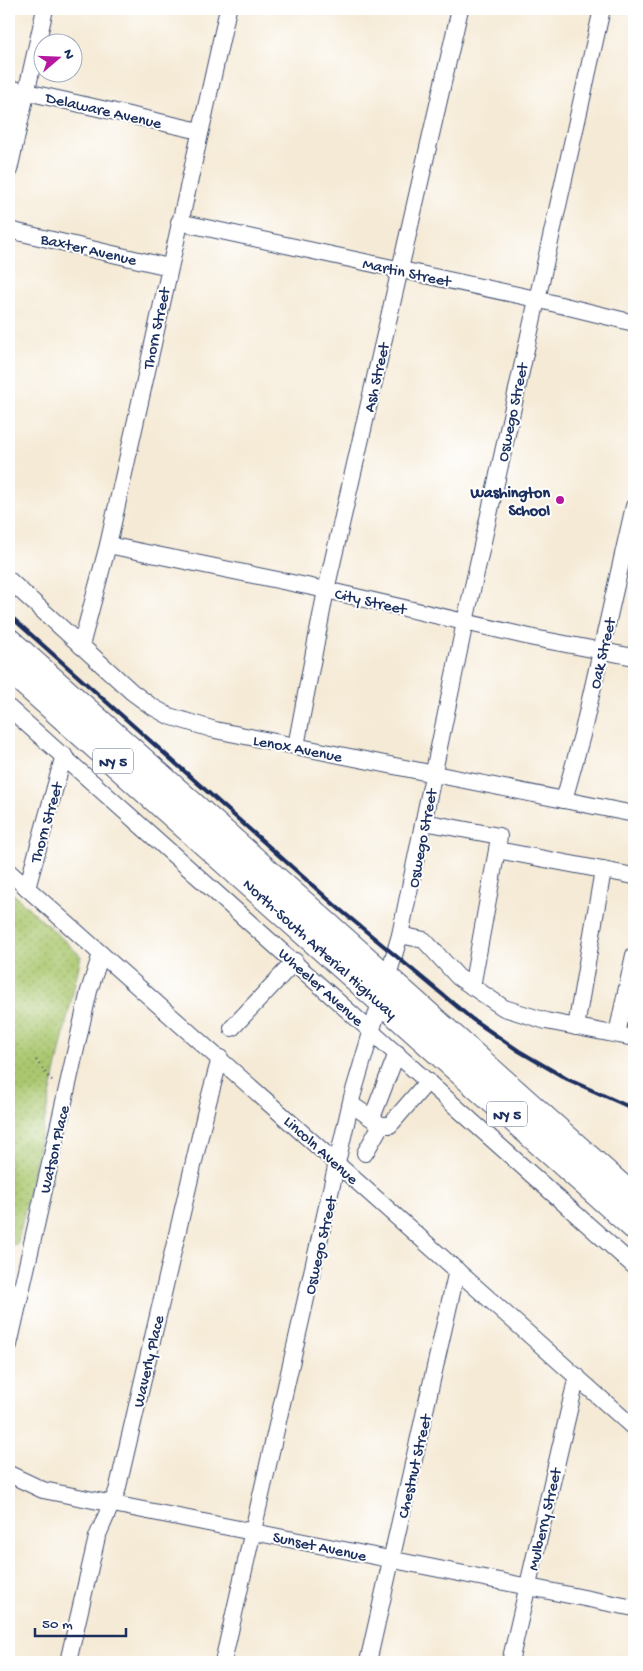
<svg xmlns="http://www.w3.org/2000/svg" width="643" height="1671" font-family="'Gochi Hand',sans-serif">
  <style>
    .park { fill: url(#park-dots); stroke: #637c66 }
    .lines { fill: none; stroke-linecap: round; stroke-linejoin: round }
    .minor-casing { stroke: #3c4b70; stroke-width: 18 }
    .highway-casing { stroke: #3c4b70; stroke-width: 27 }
    .path { stroke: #3c4b70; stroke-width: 2.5; stroke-dasharray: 1 4; stroke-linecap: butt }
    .minor { stroke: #fff; stroke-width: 16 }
    .highway { stroke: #fff; stroke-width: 25 }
    .rail { stroke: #1b2f5e; stroke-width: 4 }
    .poi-dot { fill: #b5179e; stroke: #fff; stroke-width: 2 }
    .labels { text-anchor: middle; stroke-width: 4; stroke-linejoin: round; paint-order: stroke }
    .shield { fill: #fff; stroke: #5f6d8e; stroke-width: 1 }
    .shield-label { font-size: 15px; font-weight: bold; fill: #1b2f5e }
    .street-label { font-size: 16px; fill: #1b2f5e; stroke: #fff }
    .poi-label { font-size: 16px; font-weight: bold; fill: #1b2f5e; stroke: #fff; text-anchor: end }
  </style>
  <defs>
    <pattern id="park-dots" width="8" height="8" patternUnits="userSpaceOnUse" patternTransform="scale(1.25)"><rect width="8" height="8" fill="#abc86f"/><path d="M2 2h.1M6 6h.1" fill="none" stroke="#8aa35e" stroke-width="1.8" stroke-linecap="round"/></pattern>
  </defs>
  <rect width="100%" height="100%" fill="#fff"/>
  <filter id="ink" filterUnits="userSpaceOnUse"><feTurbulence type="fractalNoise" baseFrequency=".02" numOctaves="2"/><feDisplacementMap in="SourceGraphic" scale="10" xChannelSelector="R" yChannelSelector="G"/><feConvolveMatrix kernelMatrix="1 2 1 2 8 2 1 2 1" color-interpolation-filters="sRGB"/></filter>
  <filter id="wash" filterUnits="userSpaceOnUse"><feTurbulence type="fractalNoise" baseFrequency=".0096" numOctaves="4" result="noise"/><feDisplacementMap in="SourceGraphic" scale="20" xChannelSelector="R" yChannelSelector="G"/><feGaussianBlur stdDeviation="1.12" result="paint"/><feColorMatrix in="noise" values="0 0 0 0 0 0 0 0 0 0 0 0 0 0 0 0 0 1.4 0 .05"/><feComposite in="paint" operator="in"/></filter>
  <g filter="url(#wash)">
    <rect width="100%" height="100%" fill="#f5ead5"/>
    <path class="park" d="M9,890L81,956L17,1245L9,1243Z"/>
  </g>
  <g filter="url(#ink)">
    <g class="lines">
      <g class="minor-casing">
        <g id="minor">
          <path d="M9,88L200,131"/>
          <path d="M9,170L45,9"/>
          <path d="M179,222L536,299L634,323"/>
          <path d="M9,230L169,267"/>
          <path d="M108,545L326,590L534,638L634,657"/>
          <path d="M9,580L132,692L151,706L169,716L215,730L634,814"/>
          <path d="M81,646L108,545L228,9"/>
          <path d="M9,708L634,1266"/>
          <path d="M296,746L326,590L460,9"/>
          <path d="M564,800L582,735L634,506"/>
          <path d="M424,822L499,836L497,850L634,876"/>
          <path d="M9,872L634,1428"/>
          <path d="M27,888L64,755"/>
          <path d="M400,935L424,940L458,977L504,1008L546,1021L634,1038"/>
          <path d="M472,987L497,850"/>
          <path d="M576,1027L603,870"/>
          <path d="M232,1028L295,961"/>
          <path d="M617,1034L634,955"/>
          <path d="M351,1104L381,1125H390L428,1081"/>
          <path d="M372,1118L397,1053"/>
          <path d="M365,1153L381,1125"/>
          <path d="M9,1345L89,991L101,954"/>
          <path d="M9,1474L43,1490L634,1608"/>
          <path d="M68,1662L97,1537L117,1491L207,1106L220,1058"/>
          <path d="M223,1662L352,1097L400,935L465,622L602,9"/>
          <path d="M368,1662L457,1270"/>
          <path d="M510,1662L577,1376"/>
        </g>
      </g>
      <g class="highway-casing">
        <g id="highway">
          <path d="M9,641L634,1198"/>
          <path d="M9,669L634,1227"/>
        </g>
      </g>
      <path class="path" d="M36,1060L50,1079L54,1081"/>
      <use href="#minor" class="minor"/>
      <use href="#highway" class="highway"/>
      <path class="rail" d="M9,615L338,908L472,1019L519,1051L567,1079L634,1109"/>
    </g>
  </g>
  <circle class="poi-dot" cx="560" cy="500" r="5"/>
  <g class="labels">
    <g class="shield">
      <rect x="93" y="748.5" width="40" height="25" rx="4"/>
      <rect x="487" y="1101.5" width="40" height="25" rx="4"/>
    </g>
    <g class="shield-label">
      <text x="113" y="766">NY 5</text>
      <text x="507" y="1119">NY 5</text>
    </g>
    <g class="street-label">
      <text transform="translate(104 109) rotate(13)" y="6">Delaware Avenue</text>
      <text transform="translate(89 248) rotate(13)" y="6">Baxter Avenue</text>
      <text transform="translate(407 271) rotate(12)" y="6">Martin Street</text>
      <text transform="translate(155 328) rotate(-78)" y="6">Thorn Street</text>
      <text transform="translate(375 377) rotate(-77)" y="6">Ash Street</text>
      <text transform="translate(511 412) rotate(-78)" y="6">Oswego Street</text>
      <text transform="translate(371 600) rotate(13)" y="6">City Street</text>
      <text transform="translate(601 653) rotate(-77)" y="6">Oak Street</text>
      <text transform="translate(298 747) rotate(11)" y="6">Lenox Avenue</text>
      <text transform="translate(45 822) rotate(-74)" y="6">Thorn Street</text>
      <text transform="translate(421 838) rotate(-79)" y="6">Oswego Street</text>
      <text transform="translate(321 948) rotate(42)" y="6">North-South Arterial Highway</text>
      <text transform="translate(322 986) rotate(42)" y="6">Wheeler Avenue</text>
      <text transform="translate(53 1149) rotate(-77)" y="6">Watson Place</text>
      <text transform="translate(322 1149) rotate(42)" y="6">Lincoln Avenue</text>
      <text transform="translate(319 1245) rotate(-77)" y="6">Oswego Street</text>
      <text transform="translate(147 1361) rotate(-77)" y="6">Waverly Place</text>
      <text transform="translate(413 1466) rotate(-77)" y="6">Chestnut Street</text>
      <text transform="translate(543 1519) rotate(-77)" y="6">Mulberry Street</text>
      <text transform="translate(320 1545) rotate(12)" y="6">Sunset Avenue</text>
    </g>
    <g class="poi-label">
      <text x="550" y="497">Washington<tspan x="550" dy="18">School</tspan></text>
    </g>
  </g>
  <rect width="643" height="1671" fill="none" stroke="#fff" stroke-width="30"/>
  <g transform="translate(58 58) rotate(71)"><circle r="24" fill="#ffffff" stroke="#a4acbf"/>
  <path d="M0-4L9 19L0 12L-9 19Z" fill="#b5179e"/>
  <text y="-8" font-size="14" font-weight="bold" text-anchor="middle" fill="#1b2f5e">N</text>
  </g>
  <path d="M35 1628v8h91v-8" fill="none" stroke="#1b2f5e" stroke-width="2.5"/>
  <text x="42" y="1628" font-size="15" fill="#1b2f5e" stroke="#ffffff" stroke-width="4" paint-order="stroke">50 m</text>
</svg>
